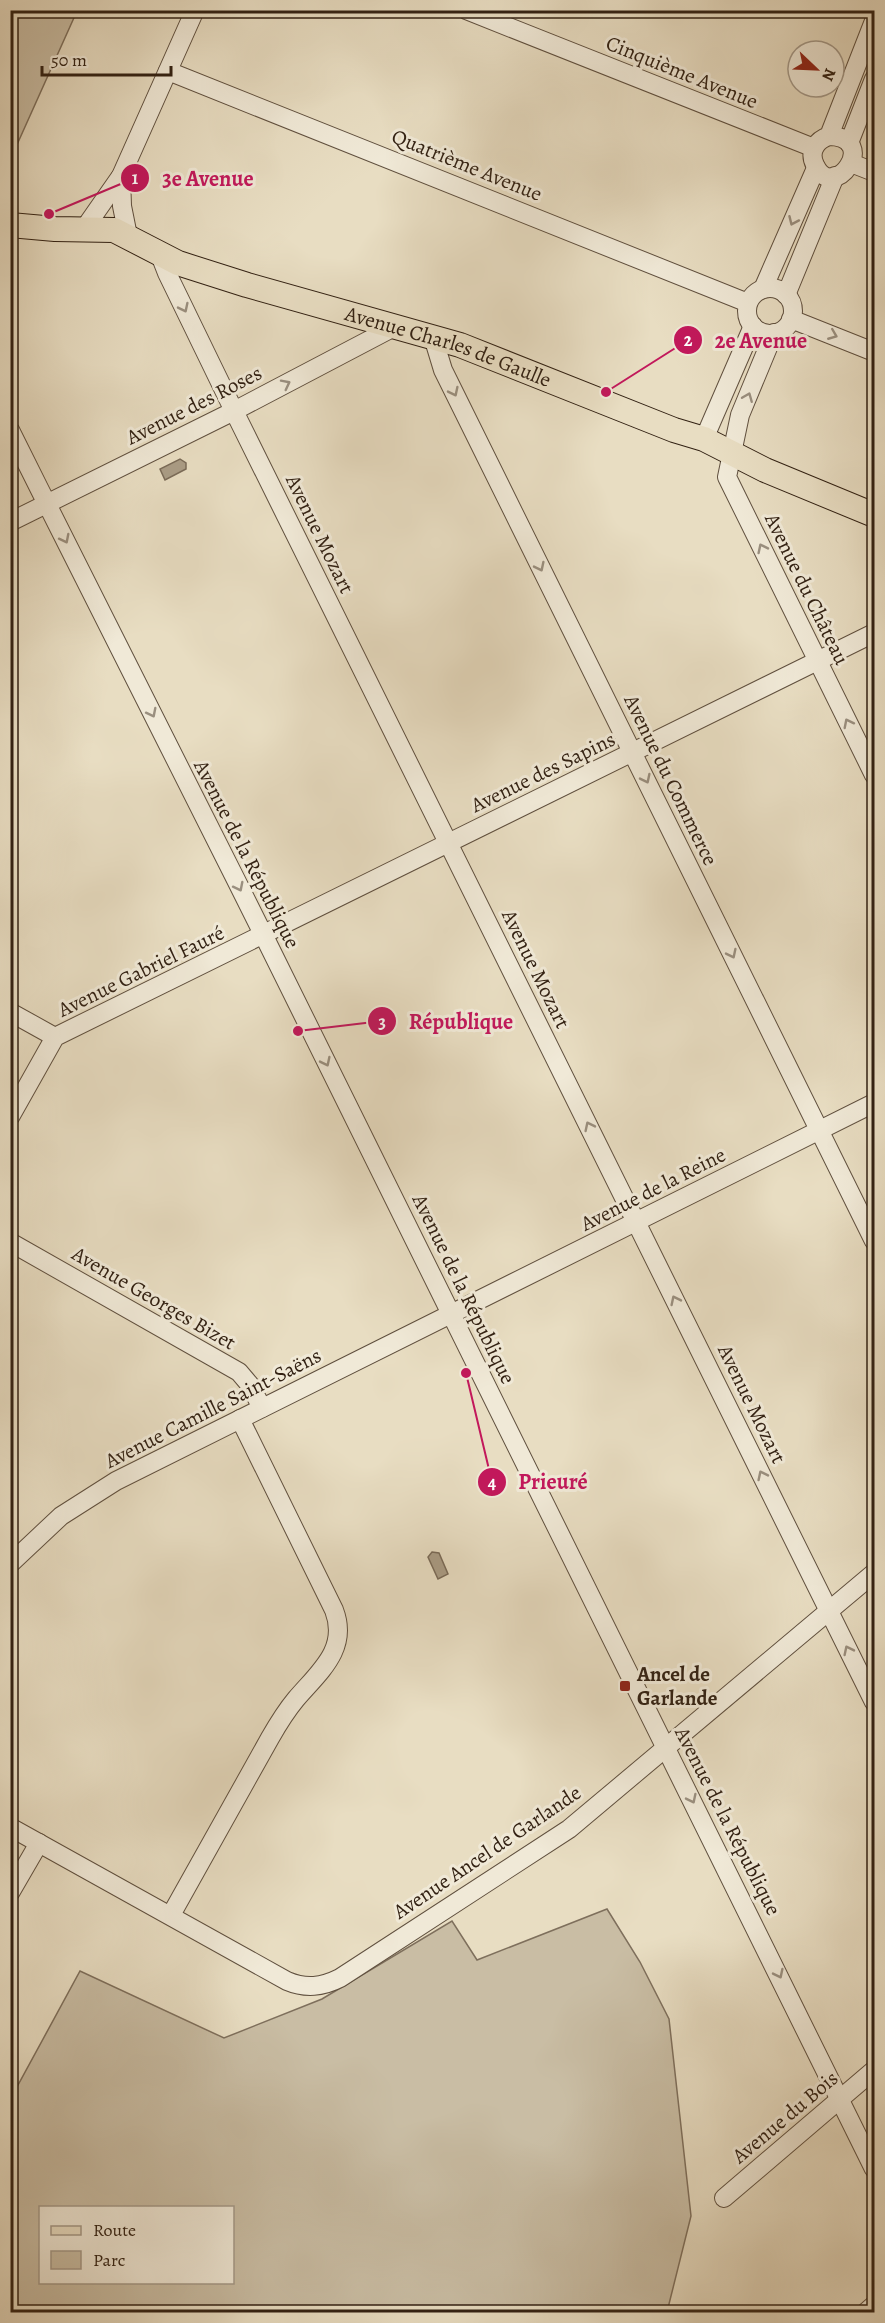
<svg xmlns="http://www.w3.org/2000/svg" width="885" height="2323" font-family="Alegreya,serif">
  <style>
    .green { fill: #c9bda4; stroke: #7e6f5c; stroke-width: 1.5; fill-rule: evenodd }
    .water { fill: #aa9d86; stroke: #7a6b58; stroke-width: 1.5 }
    .lines { fill: none; stroke-linecap: round; stroke-linejoin: round }
    .minor-casing { stroke: #60503f; stroke-width: 20 }
    .major-casing { stroke: #322113; stroke-width: 26 }
    .minor { stroke: #f0e9d7; stroke-width: 18 }
    .major { stroke: #e8ddc2; stroke-width: 24 }
    .oneway { stroke: #9a8f7f }
    .poi-dot { fill: #8f2418; stroke: #f0e9d7; stroke-width: 2 }
    .labels { text-anchor: middle; stroke-width: 6; stroke-linejoin: round; paint-order: stroke }
    .street-label { font-size: 21px; fill: #322113; stroke: #f0e9d7 }
    .poi-label { font-size: 21px; font-weight: bold; fill: #322113; stroke: #f0e9d7; text-anchor: start }
    .leader { fill: none; stroke: #c2185b; stroke-width: 2 }
    .callout-dot { fill: #c2185b; stroke: #f0e9d7; stroke-width: 2 }
    .mark-label { font-size: 18px; text-anchor: middle; font-weight: bold; fill: #fff }
    .callout-label { font-size: 22px; text-anchor: middle; font-weight: bold; fill: #c2185b; stroke: #f0e9d7; stroke-width: 6; stroke-linejoin: round; paint-order: stroke }
  </style>
  <rect width="100%" height="100%" fill="#e8ddc2"/>
  <filter id="stains"><feTurbulence type="fractalNoise" baseFrequency=".00333" numOctaves="4"/><feColorMatrix values="0 0 0 0 .2 0 0 0 0 .09 0 0 0 0 .02 0 0 0 .5 -.17"/></filter>
  <radialGradient id="worn" r=".72"><stop offset=".6" stop-color="#630" stop-opacity="0"/><stop offset="1" stop-color="#630" stop-opacity=".3"/></radialGradient>
  <g class="green">
    <path d="M11,10L77,11L11,158L10,11Z"/>
    <path d="M607,1909L640,1962L669,2019L691,2216L667,2312H11V2098L80,1971L224,2038L322,1999L452,1921L477,1960ZM40,2208H232V2282H40Z"/>
  </g>
  <g class="water">
    <path d="M180,459L186,463V469L165,480L160,469Z"/>
    <path d="M432,1552L439,1553L448,1574L438,1579L428,1557Z"/>
  </g>
  <g class="lines">
    <g class="minor-casing">
      <g id="minor">
        <path d="M466,10L814,148"/>
        <path d="M168,71L748,303"/>
        <path d="M829,136C881,137 834,205 815,165C808,151 817,140 829,136L874,21"/>
        <path d="M849,143L874,79"/>
        <path d="M851,163L874,172"/>
        <path d="M121,176L122,206L128,236"/>
        <path d="M84,229L121,176L195,10"/>
        <path d="M160,255L167,273L234,411L874,1702"/>
        <circle cx="770" cy="311" r="23"/>
        <path d="M763,289L816,168"/>
        <path d="M786,295L835,176"/>
        <path d="M791,319L874,352"/>
        <path d="M774,333L740,415L727,477L874,775"/>
        <path d="M433,337L443,370L874,1241"/>
        <path d="M10,430C94,599 180,767 264,936C468,1347 671,1758 874,2169"/>
        <path d="M704,439L753,326"/>
        <path d="M10,522L234,411L396,326"/>
        <path d="M10,1012L55,1037"/>
        <path d="M10,1117L55,1037L874,633"/>
        <path d="M10,1242L239,1372L250,1385L262,1408"/>
        <path d="M10,1564L61,1516L116,1481L874,1103"/>
        <path d="M10,1827L287,1981C306,1989 322,1987 340,1978L569,1829L874,1573"/>
        <path d="M10,1893L39,1843"/>
        <path d="M171,1915L270,1738C278,1724 286,1711 296,1699C319,1672 349,1649 334,1610L240,1419"/>
        <path d="M724,2198L874,2070"/>
        <path d="M866,2312L874,2305"/>
      </g>
    </g>
    <g class="major-casing">
      <g id="major">
        <path id="s1" d="M10,225L55,229L114,230L178,263L247,285L460,345L674,430L704,439L765,470L874,515"/>
      </g>
    </g>
    <use href="#minor" class="minor"/>
    <use href="#major" class="major"/>
  </g>
  <defs><path id="oneway-chevron" d="M-2-3.5L2.5 0L-2 3.5" fill="none" stroke-width="1.6" stroke-linecap="round" stroke-linejoin="round" transform="scale(1.5)"/></defs>
  <g class="oneway">
    <use href="#oneway-chevron" transform="translate(793 221) rotate(114)"/>
    <use href="#oneway-chevron" transform="translate(184 308) rotate(64)"/>
    <use href="#oneway-chevron" transform="translate(833 335) rotate(22)"/>
    <use href="#oneway-chevron" transform="translate(286 384) rotate(-27)"/>
    <use href="#oneway-chevron" transform="translate(454 392) rotate(64)"/>
    <use href="#oneway-chevron" transform="translate(748 397) rotate(-68)"/>
    <use href="#oneway-chevron" transform="translate(65 539) rotate(63)"/>
    <use href="#oneway-chevron" transform="translate(762 548) rotate(-116)"/>
    <use href="#oneway-chevron" transform="translate(540 567) rotate(64)"/>
    <use href="#oneway-chevron" transform="translate(152 713) rotate(63)"/>
    <use href="#oneway-chevron" transform="translate(848 723) rotate(-117)"/>
    <use href="#oneway-chevron" transform="translate(646 779) rotate(64)"/>
    <use href="#oneway-chevron" transform="translate(239 887) rotate(63)"/>
    <use href="#oneway-chevron" transform="translate(732 954) rotate(64)"/>
    <use href="#oneway-chevron" transform="translate(326 1062) rotate(64)"/>
    <use href="#oneway-chevron" transform="translate(589 1126) rotate(-116)"/>
    <use href="#oneway-chevron" transform="translate(675 1300) rotate(-116)"/>
    <use href="#oneway-chevron" transform="translate(762 1475) rotate(-116)"/>
    <use href="#oneway-chevron" transform="translate(848 1650) rotate(-116)"/>
    <use href="#oneway-chevron" transform="translate(692 1799) rotate(64)"/>
    <use href="#oneway-chevron" transform="translate(779 1974) rotate(64)"/>
  </g>
  <rect class="poi-dot" x="619" y="1680" width="12" height="12" rx="3"/>
  <g class="labels">
    <g class="street-label">
      <text transform="translate(682 72) rotate(22)" y="7">Cinquième Avenue</text>
      <text transform="translate(467 165) rotate(22)" y="7">Quatrième Avenue</text>
      <text dy="7" stroke="none"><textPath href="#s1" startOffset="459">Avenue Charles de Gaulle</textPath></text>
      <text transform="translate(194 405) rotate(-27)" y="7">Avenue des Roses</text>
      <text transform="translate(320 534) rotate(64)" y="7">Avenue Mozart</text>
      <text transform="translate(807 589) rotate(64)" y="7">Avenue du Château</text>
      <text transform="translate(543 772) rotate(-26)" y="7">Avenue des Sapins</text>
      <text transform="translate(671 780) rotate(64)" y="7">Avenue du Commerce</text>
      <text transform="translate(247 854) rotate(63)" y="7">Avenue de la République</text>
      <text transform="translate(536 969) rotate(64)" y="7">Avenue Mozart</text>
      <text transform="translate(141 971) rotate(-26)" y="7">Avenue Gabriel Fauré</text>
      <text transform="translate(653 1189) rotate(-27)" y="7">Avenue de la Reine</text>
      <text transform="translate(464 1289) rotate(64)" y="7">Avenue de la République</text>
      <text transform="translate(154 1298) rotate(30)" y="7">Avenue Georges Bizet</text>
      <text transform="translate(752 1404) rotate(64)" y="7">Avenue Mozart</text>
      <text transform="translate(213 1408) rotate(-27)" y="7">Avenue Camille Saint-Saëns</text>
      <text transform="translate(728 1821) rotate(63)" y="7">Avenue de la République</text>
      <text transform="translate(487 1852) rotate(-34)" y="7">Avenue Ancel de Garlande</text>
      <text transform="translate(785 2117) rotate(-40)" y="7">Avenue du Bois</text>
    </g>
    <g class="poi-label">
      <text x="637" y="1681">Ancel de<tspan x="637" dy="24">Garlande</tspan></text>
    </g>
  </g>
  <path class="leader" d="M49 214L135 178M606 392L688 340M298 1031L382 1021M466 1373L492 1482"/>
  <g class="callout-dot">
    <circle cx="49" cy="214" r="6"/>
    <circle cx="606" cy="392" r="6"/>
    <circle cx="298" cy="1031" r="6"/>
    <circle cx="466" cy="1373" r="6"/>
    <circle cx="135" cy="178" r="15"/>
    <circle cx="688" cy="340" r="15"/>
    <circle cx="382" cy="1021" r="15"/>
    <circle cx="492" cy="1482" r="15"/>
  </g>
  <g class="mark-label">
    <text x="135" y="184">1</text>
    <text x="688" y="346">2</text>
    <text x="382" y="1028">3</text>
    <text x="492" y="1488">4</text>
  </g>
  <g class="callout-label">
    <text x="208" y="186">3e Avenue</text>
    <text x="761" y="348">2e Avenue</text>
    <text x="461" y="1029">République</text>
    <text x="553" y="1489">Prieuré</text>
  </g>
  <rect width="885" height="2323" fill="none" stroke="#e8ddc2" stroke-width="36"/>
  <rect x="12" y="12" width="861" height="2299" fill="none" stroke="#322113" stroke-width="3"/>
  <rect x="18" y="18" width="849" height="2287" fill="none" stroke="#322113" stroke-width="1.5"/>
  <rect x="39" y="2206" width="195" height="78" fill="#f0e9d7" stroke="#a49989" stroke-width="1.5"/>
  <rect x="51" y="2226" width="30" height="9" fill="#e8ddc2" stroke="#a49989" stroke-width="1.5"/>
  <text x="93" y="2236" font-size="18" fill="#322113">Route</text>
  <rect x="51" y="2251" width="30" height="18" fill="#c9bda4" stroke="#a49989" stroke-width="1.5"/>
  <text x="93" y="2266" font-size="18" fill="#322113">Parc</text>
  <g transform="translate(816 69) rotate(113)"><circle r="28" fill="#f0e9d7" stroke="#a49989" stroke-width="1.5"/>
  <path d="M0-4.5L10 22L0 15L-10 22Z" fill="#8f2418"/>
  <text y="-9" font-size="16" font-weight="bold" text-anchor="middle" fill="#322113">N</text>
  </g>
  <path d="M42 66v9h129v-9" fill="none" stroke="#322113" stroke-width="3"/>
  <text x="51" y="66" font-size="18" fill="#322113" stroke="#f0e9d7" stroke-width="4.5" paint-order="stroke">50 m</text>
  <rect width="100%" height="100%" filter="url(#stains)"/>
  <rect width="100%" height="100%" fill="url(#worn)"/>
</svg>
